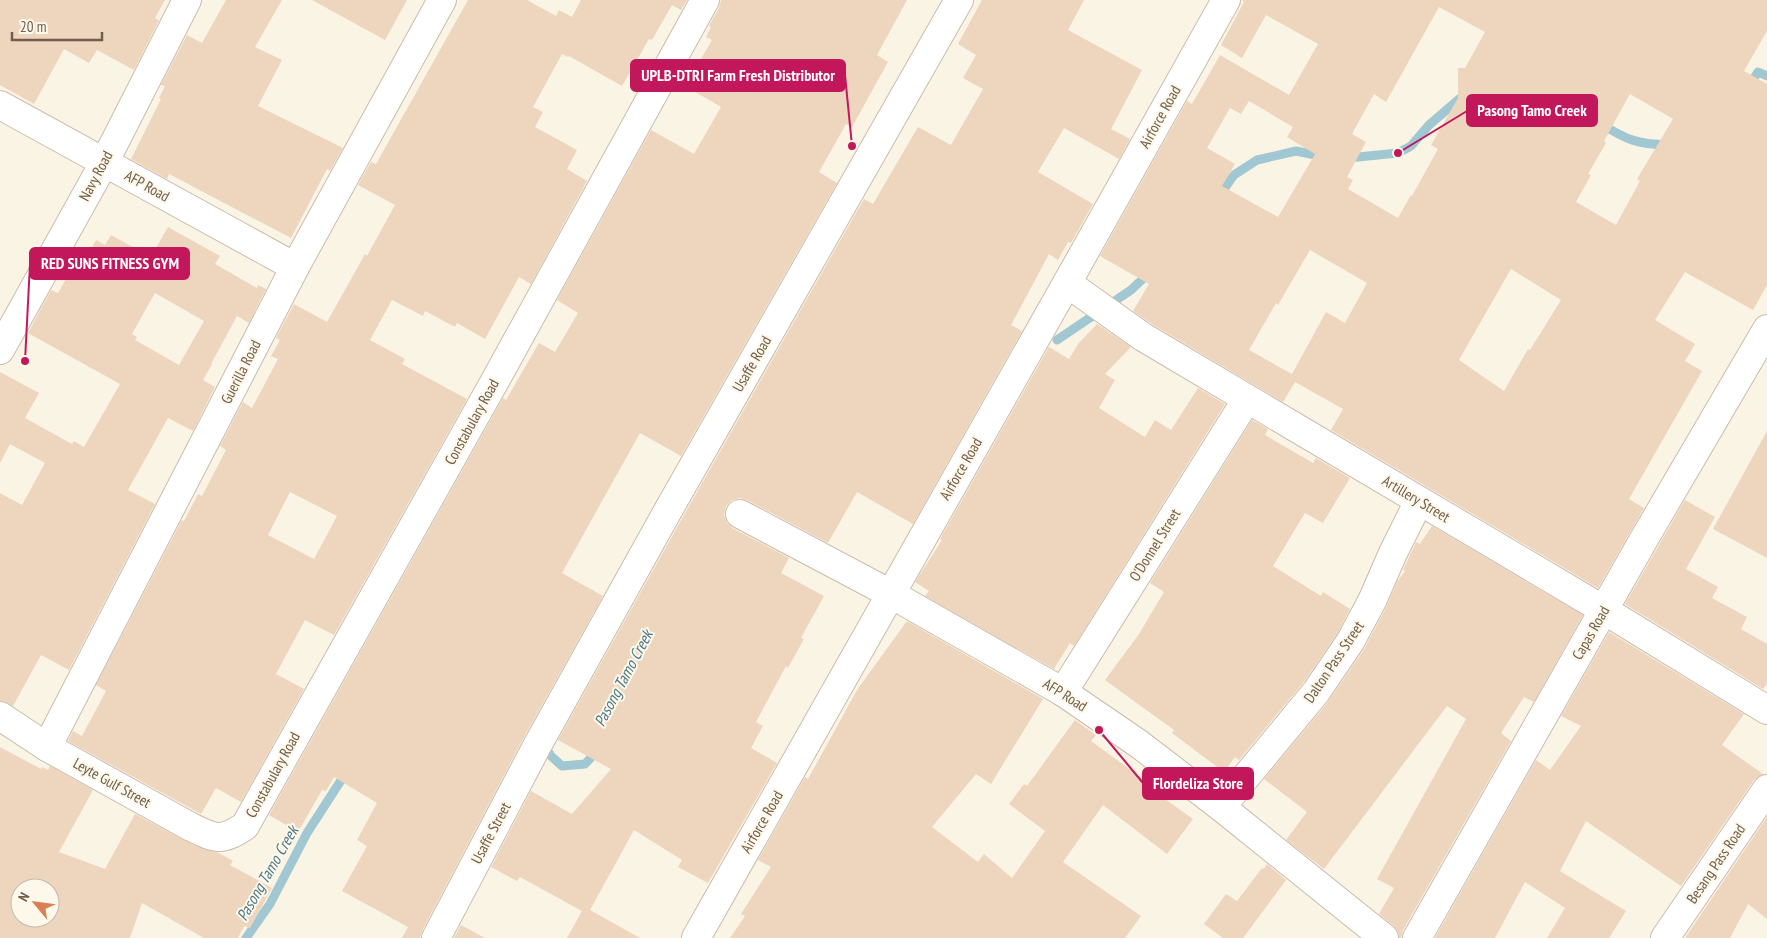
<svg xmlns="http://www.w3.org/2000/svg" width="1767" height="938" font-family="'PT Sans Narrow',sans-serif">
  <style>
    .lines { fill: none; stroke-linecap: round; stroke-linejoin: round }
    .stream { stroke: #a1c7d3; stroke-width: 9 }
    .building { fill: #eed5be; fill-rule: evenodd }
    .minor-casing { stroke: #cbbcac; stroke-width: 30 }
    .minor { stroke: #fff; stroke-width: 28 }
    .labels { text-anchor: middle; stroke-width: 4; stroke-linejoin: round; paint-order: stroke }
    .street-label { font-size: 15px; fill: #715d4c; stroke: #fef8ea }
    .water-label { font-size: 16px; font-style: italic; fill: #4b798a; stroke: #fef8ea }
    .leader { fill: none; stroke: #c2185b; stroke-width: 2 }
    .callout-dot { fill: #c2185b; stroke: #fef8ea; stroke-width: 2 }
    .callout { fill: #c2185b; stroke: #c2185b; stroke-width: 2 }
    .callout-label { font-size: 16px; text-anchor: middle; font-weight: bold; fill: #fff }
  </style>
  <rect width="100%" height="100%" fill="#faf4e4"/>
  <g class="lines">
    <g class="stream">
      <path d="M1749,86L1758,72L1767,76"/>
      <path d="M1601,124C1627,140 1637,144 1668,145"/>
      <path d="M1348,158L1398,153L1411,146L1429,125L1464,95"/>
      <path d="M1218,198L1234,175L1257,160L1296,151L1325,157"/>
      <path d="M1057,340L1131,290L1149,273"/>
      <path d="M543,743L551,756L562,766L585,764L598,750"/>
      <path d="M246,938L270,904L307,833L347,771"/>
    </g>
  </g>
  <g class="building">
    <path d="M0,0H165L155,18L159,20L134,70L97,50L89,63L64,49L34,104L0,85Z"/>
    <path d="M226,0H282L255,47L282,60L258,106L343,148L330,171L327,169L291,238L169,174L167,179L131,159L161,99L159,98L165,86L161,85L187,35L202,43Z"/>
    <path d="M312,0H407L385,40Z"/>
    <path d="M468,0H527L556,16L559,10L572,17L581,0H687L681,10L672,5L652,40L649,39L622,86L569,56L568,57L562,54L533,107L543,112L535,127L577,150L567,169L587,181L531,284L519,277L485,339L457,323L455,327L425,311L423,316L392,300L370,340L405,359L402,364L467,399L334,635L305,620L276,674L304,689L241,802L216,788L201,814L68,741L73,731L82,736L106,691L96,685L182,520L184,521L198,494L202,496L226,450L220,446L243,402L252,408L278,359L271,356L280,340L276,338L294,304L327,322L365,254L367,256L395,205L358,185L371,162L376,164ZM290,492L337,516L314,559L268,535Z"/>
    <path d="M721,0H907L877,55L888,62L852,127L846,124L819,172L837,183L681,456L640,433L562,573L603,596L523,739L422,931L420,938H402L408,927L342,891L367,846L357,840L377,803L334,777L326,791L322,790L298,832L269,815L503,398L506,400L539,343L555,352L578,313L557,300L651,130L694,154L721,107L685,86L712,40L706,37L711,27L709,26L719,8Z"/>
    <path d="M982,0H1084L1068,30L1142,70L1111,129L1130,139L1119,159L1064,128L1038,172L1093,204L1071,243L1068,242L1058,260L1049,254L1011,325L1022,331L913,524L857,492L828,543L747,500L739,498L731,501L726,506L724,515L727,523L732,528L789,558L781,573L824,596L801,638L804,639L788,668L786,666L756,722L763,726L751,748L777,763L708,883L678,867L682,860L634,830L590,910L640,938H567L582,911L520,877L517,881L491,867L531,791L572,814L611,769L558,740L684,515L864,199L873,204L918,127L951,145L983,89L963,78L976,55L958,44Z"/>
    <path d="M1242,0H1767V31L1744,71L1767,84V285L1753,310L1685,272L1655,320L1695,344L1685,361L1702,371L1629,499L1644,508L1598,588L1331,430L1343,409L1295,382L1283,402L1152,324L1133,311L1149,284L1100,256L1187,101L1192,104L1220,55L1289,95L1318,44L1266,15L1242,58L1221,45L1244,2ZM1439,7L1485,32L1465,68H1458V98L1431,145L1438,149L1412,196L1411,195L1398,218L1348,189L1353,180L1347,177L1366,142L1352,134L1374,94L1386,102ZM1630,94L1673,119L1637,179L1640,181L1616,225L1576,202L1591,175L1588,174L1606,143L1604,141ZM1249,101L1293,127L1287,137L1315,154L1278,217L1222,186L1235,164L1207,148L1230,108L1241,114ZM1310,250L1367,283L1345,323L1326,312L1292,374L1249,350L1276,303L1278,305ZM1511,269L1561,300L1530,350L1528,349L1504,391L1459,360Z"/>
    <path d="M168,227L220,256L215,264L257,288L258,285L266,289L249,323L237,316L211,364H212L203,380L215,387L193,431L168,418L128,490L155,504L69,670L41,655L13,706L0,701V493L22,505L45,463L10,444L0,463V372L39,393L25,418L72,444L74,441L84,447L120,384L28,333L51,290L58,293L78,258L85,261L96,240L105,245L111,235L151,257ZM155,293L204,321L179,365L135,340L137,337L132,334Z"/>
    <path d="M1097,324L1131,347L1105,374L1115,380L1099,408L1145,437L1155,420L1171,430L1198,388L1225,404L1074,646L1070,643L1054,669L925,596L929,591L915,582L942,540L940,539L1049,347L1069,359L1078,344Z"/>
    <path d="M1252,420L1268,429L1265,435L1313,463L1316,458L1350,478L1323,523L1305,513L1273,566L1321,596L1323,592L1350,609L1337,634L1303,683L1239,760L1235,757L1224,772L1172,733L1174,730L1105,680L1139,634L1164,592L1150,583Z"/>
    <path d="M1767,431V558L1713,529Z"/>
    <path d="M1685,500L1715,517L1686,569L1718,587L1712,598L1747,617L1741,629L1767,644V683L1763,689L1625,604Z"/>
    <path d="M1432,526L1583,615L1534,702L1524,697L1501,733L1511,741L1403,930L1401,938H1399L1398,932L1394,926L1379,914L1394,888L1377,879L1466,719L1447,706L1324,869L1286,840L1307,812L1264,779L1328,702L1363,651L1386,608L1397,582L1405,571L1403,570L1416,542L1420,544Z"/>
    <path d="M907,621L1043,699L991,784L976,774L932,827L978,862L984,854L1012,878L1045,831L1009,804L1024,784L1027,786L1075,720L1096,735L1091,741L1146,781L1144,784L1193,819L1167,854L1103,805L1063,862L1141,916L1125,938H730L745,916L741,914L771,867L758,860L805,777L808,779L857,690Z"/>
    <path d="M1609,632L1744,714L1722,745L1763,774L1754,780L1681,886L1586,821L1560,871L1626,911L1609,938H1547L1565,908L1525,882L1495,938H1435L1536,760L1550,770L1581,726L1561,716Z"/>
    <path d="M0,747L41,769L42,767L48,770L50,766L93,790L59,852L105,869L135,814L193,845L217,852L233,861L230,865L272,888L250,928L244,926L238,938H204L142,903L130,938H0ZM20,888H50V918H20Z"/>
    <path d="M1767,817V919L1748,904L1730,938H1685Z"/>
    <path d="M1267,864L1286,880L1243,938H1223L1204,924L1226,894L1237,901L1262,868L1264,869Z"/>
    <path d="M461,925L485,938H454Z"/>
  </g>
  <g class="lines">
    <g class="minor-casing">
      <g id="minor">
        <path d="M0,105L295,267"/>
        <path d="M1067,283L1143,337L1604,610L1767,710"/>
        <path d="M0,350L104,163L187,0"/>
        <path d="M740,514L891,594L1063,692L1139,744L1221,807L1384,938"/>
        <path d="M1063,692L1247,399"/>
        <path d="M0,716L47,747L191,827C216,839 221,842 245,826L496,379L705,0"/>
        <path d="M47,747L295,267L442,0"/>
        <path d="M1221,807L1316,692L1350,642L1372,601L1393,553L1419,501"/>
        <path d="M436,938L537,746L670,507L959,0"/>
        <path d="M696,938L1067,283L1226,0"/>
        <path d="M1417,938L1644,539L1767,329"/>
        <path d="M1665,938L1767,789"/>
      </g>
    </g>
    <use href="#minor" class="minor"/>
  </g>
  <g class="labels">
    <g class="street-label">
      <text transform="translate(1160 117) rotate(-61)" y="5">Airforce Road</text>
      <text transform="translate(96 176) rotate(-62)" y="5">Navy Road</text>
      <text transform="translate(147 186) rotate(29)" y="5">AFP Road</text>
      <text transform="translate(752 364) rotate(-60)" y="5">Usaffe Road</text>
      <text transform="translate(241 372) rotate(-63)" y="5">Guerilla Road</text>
      <text transform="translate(472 422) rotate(-61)" y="5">Constabulary Road</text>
      <text transform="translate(961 469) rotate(-60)" y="5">Airforce Road</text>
      <text transform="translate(1416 499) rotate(31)" y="5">Artillery Street</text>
      <text transform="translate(1155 545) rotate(-58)" y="5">O'Donnel Street</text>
      <text transform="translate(1591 633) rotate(-60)" y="5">Capas Road</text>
      <text transform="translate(1334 662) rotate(-56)" y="5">Dalton Pass Street</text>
      <text transform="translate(1065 695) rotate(32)" y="5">AFP Road</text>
      <text transform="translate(273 775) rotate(-61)" y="5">Constabulary Road</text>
      <text transform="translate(112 783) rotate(29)" y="5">Leyte Gulf Street</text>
      <text transform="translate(762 822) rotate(-60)" y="5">Airforce Road</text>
      <text transform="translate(491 833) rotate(-62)" y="5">Usaffe Street</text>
      <text transform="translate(1716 864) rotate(-56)" y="5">Besang Pass Road</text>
    </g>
    <g class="water-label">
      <text transform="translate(623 678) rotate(-62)" y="6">Pasong Tamo Creek</text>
      <text transform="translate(267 873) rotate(-60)" y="6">Pasong Tamo Creek</text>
    </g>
  </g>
  <path class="leader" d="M852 146L845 75M1398 153L1467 111M25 361L30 264M1099 730L1143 783"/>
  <g class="callout-dot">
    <circle cx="852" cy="146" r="5"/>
    <circle cx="1398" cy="153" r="5"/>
    <circle cx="25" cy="361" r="5"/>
    <circle cx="1099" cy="730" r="5"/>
  </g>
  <g class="callout">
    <rect x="631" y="60" width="214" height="31" rx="5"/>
    <rect x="1467" y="95" width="130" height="31" rx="5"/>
    <rect x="30" y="248" width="159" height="31" rx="5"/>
    <rect x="1143" y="768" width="110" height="31" rx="5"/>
  </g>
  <g class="callout-label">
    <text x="738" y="81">UPLB-DTRI Farm Fresh Distributor</text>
    <text x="1532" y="116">Pasong Tamo Creek</text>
    <text x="110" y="269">RED SUNS FITNESS GYM</text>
    <text x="1198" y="789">Flordeliza Store</text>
  </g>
  <g transform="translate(35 903) rotate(299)"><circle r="24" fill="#fef8ea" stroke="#c6baab"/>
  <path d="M0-4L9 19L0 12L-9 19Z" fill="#db7e52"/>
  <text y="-8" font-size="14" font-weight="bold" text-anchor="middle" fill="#715d4c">N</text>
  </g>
  <path d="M12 32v8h90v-8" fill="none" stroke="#715d4c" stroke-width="2.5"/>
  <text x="20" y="32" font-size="15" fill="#715d4c" stroke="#fef8ea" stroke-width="4" paint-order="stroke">20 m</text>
</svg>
